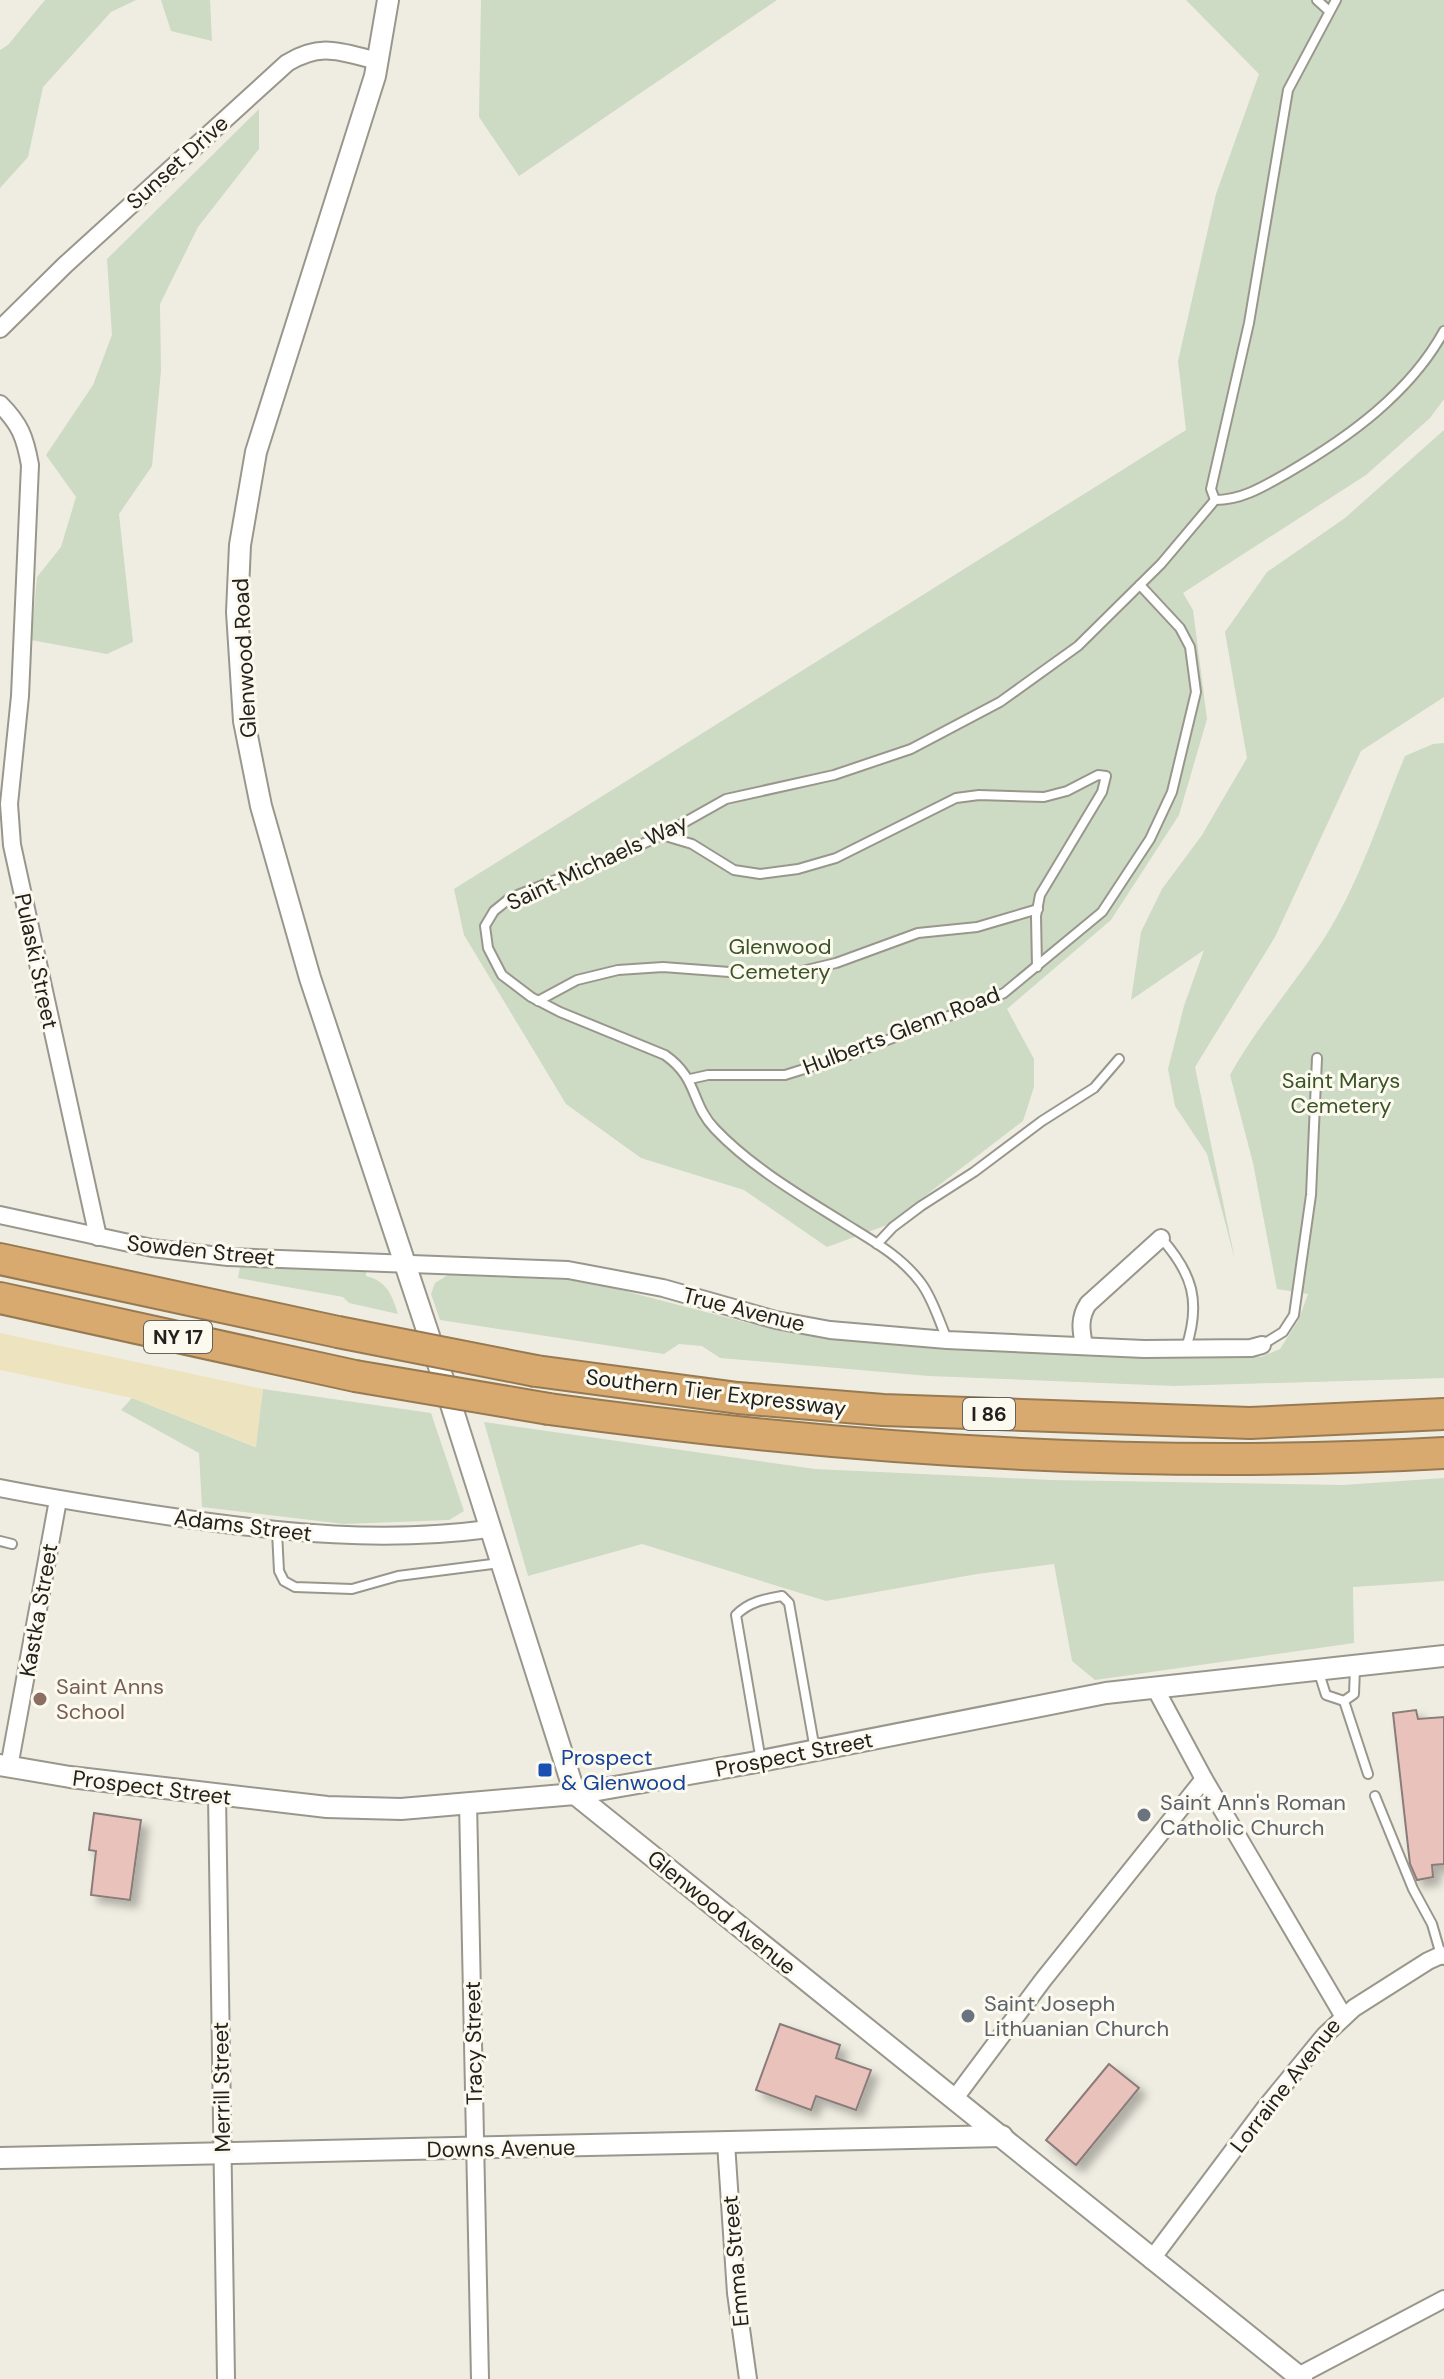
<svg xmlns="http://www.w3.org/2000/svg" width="1444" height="2379" font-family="'DM Sans',sans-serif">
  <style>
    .green { fill: #cddac4 }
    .sand { fill: #ede3be }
    .building { fill: #eac2bc; stroke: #897c7a; stroke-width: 2; filter: url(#shadow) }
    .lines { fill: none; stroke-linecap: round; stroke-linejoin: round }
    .service-casing { stroke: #99978c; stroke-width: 12 }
    .minor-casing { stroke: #99978c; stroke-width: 20 }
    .tertiary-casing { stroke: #99978c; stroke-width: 24 }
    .motorway-casing { stroke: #987a52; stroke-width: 34 }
    .service { stroke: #fff; stroke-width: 8 }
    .minor { stroke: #fff; stroke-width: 16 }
    .tertiary { stroke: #fff; stroke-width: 20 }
    .motorway { stroke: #d8aa6f; stroke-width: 30 }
    .motorway-bridge-casing { stroke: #987a52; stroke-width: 34; stroke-linecap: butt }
    .motorway-bridge { stroke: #d8aa6f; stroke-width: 30 }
    .education-dot { fill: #8d6e63; stroke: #fcfaef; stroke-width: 3 }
    .transit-dot { fill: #1a4fb4; stroke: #fcfaef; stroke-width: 3 }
    .worship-dot { fill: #6b7280; stroke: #fcfaef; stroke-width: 3 }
    .labels { text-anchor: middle; stroke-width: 6; stroke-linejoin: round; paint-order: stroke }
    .shield { fill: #fcfaef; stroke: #63625c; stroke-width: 2 }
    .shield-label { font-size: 20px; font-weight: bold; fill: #22211d }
    .street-label { font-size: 22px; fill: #22211d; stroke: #fcfaef }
    .park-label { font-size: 22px; fill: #3b5427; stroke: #fcfaef }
    .education-label { font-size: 22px; fill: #785e54; stroke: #fcfaef; text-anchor: start }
    .transit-label { font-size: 22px; fill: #164399; stroke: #fcfaef; text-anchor: start }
    .worship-label { font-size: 22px; fill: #5b616d; stroke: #fcfaef; text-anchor: start }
  </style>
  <defs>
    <filter id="shadow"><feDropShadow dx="7" dy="7" stdDeviation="4" flood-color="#0004"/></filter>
  </defs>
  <rect width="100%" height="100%" fill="#efede1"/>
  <g class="green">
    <path d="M45,0H136L111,12L43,87L28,157L0,188V50L8,45Z"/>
    <path d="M161,0H210L212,41L171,31Z"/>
    <path d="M481,0H777L519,176L479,117Z"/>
    <path d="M1186,0H1444V399L1430,418L1366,475L1183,593L1193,610L1207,719L1179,815L1111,920L1007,1009L1034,1059V1087L1023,1121L887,1225L827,1247L744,1190L641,1158L566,1104L464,935L454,889L1186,430L1178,361L1216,194L1259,74Z"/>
    <path d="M259,109V149L198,227L160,304L161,371L152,466L119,514L133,642L107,654L31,640L37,577L61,547L76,497L46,455L93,385L112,335L107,259Z"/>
    <path d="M1444,430V697L1361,751L1275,937L1195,1067L1235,1260L1207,1154L1175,1106L1168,1069L1184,1006L1204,950L1131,1000L1141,932L1162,889L1202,835L1247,758L1225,632L1267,572L1345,518Z"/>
    <path d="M1444,743V1378L1175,1386L929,1376L720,1358L702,1346L679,1344L664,1354L440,1320L431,1294L435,1283L448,1275L586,1281L752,1324L970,1350L1261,1357L1280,1349L1298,1321L1308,1294L1277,1289L1253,1163L1230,1075C1257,1026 1295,984 1325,937C1360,882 1380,816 1405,756L1433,744Z"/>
    <path d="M240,1267L366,1272V1276C387,1281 392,1295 398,1314L349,1303L343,1297L238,1278Z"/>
    <path d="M263,1389L431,1413L464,1511L449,1520L344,1524L202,1507L199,1453L121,1410L132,1398L255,1447Z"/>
    <path d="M484,1422L815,1469L1051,1480L1343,1485L1444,1478V1581L1353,1587L1354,1643L1095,1680L1072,1661L1054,1564L977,1574L826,1601L642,1544L528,1576Z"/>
  </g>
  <path class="sand" d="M0,1333L263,1389L256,1447L132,1398L0,1370Z"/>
  <g class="building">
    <path d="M1416,1710L1418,1719L1444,1717V1864L1432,1865L1433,1877L1417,1880L1410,1864L1393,1713Z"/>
    <path d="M94,1813L141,1820L130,1900L91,1895L96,1851L89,1850Z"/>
    <path d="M780,2024L840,2045L836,2058L871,2070L856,2110L816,2096L811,2110L756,2090Z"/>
    <path d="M1109,2064L1139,2088L1076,2165L1046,2140Z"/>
  </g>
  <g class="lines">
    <g class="service-casing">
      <g id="service">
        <path d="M1317,0L1329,11"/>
        <path d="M1336,0L1288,90L1249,323L1211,489L1215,500C1243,500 1266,485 1289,472C1349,437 1410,393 1444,331"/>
        <path d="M662,835L692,844L734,870L760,874L798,869L836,858L956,798L979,795L1044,797L1067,791L1098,775L1106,776L1102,792L1040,895L1036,916L1037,967"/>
        <path d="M538,1001L577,980L618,970L663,967L756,974L794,973L836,963L918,933L977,927L1038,909"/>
        <path d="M690,1079L708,1075H785L849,1055L972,1007L1004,993L1102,912L1150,839L1172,792L1196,692L1190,647L1180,628L1140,585"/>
        <path d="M1161,1238C1193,1274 1201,1302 1186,1348"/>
        <path d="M877,1244L893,1227L921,1206L974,1172L1042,1121L1094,1088L1119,1059"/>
        <path d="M947,1339C939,1321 933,1299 921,1283C901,1256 873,1241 844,1223C801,1196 751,1167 715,1129C690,1103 699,1079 665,1055L560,1012L531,997L502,975L488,948L485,926L494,911L510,898L614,857L662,835L726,799L834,775L911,749L1000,702L1078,646L1161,564L1215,500"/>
        <path d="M1262,1345L1283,1332L1294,1315L1311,1195L1317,1058"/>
        <path d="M277,1532L279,1571L284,1581L295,1587L352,1589L398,1576L500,1563"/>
        <path d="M0,1541L12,1544"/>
        <path d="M1355,1668L1354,1694L1344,1701L1368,1774"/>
        <path d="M1318,1670L1326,1695L1344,1701"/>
        <path d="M761,1761L736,1615C749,1602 764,1599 782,1596L789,1603L815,1750"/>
        <path d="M1375,1796L1413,1889L1432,1924L1441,1955"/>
      </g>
    </g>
    <g class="minor-casing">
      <g id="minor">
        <path d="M0,329L65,265L287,63C322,42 340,52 378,61"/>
        <path d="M0,404C20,424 25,437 30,465L20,696L9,804L12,845L98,1237"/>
        <path d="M0,1215L152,1248L228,1257L568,1270L663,1288L776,1320L830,1330L947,1340L1144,1349L1251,1348L1262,1345"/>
        <path d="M1084,1346C1081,1330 1079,1318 1088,1304L1161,1238"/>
        <path d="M0,1488C60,1500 120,1509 180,1518C285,1533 383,1543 489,1529"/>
        <path d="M1155,1688L1204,1779L1344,2017"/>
        <path d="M9,1767L58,1500"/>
        <path d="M217,1795L226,2379"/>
        <path d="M468,1802L480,2379"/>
        <path d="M955,2098L1043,1980L1204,1779"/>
        <path d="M726,2143L736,2293L748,2379"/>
        <path d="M1151,2260L1265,2108L1325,2035L1354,2008L1428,1961L1441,1955L1444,1956"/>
        <path d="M1298,2376L1444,2299"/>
      </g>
    </g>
    <g class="tertiary-casing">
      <g id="tertiary">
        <path d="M388,0L375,76L256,452L240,545L237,612L244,721L261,806L310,978L434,1351L575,1794L1302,2379"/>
        <path d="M0,1765L70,1777L327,1807L401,1809L575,1794L751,1763L1106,1693L1444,1656"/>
        <path d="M0,2158L1002,2136"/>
      </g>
    </g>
    <g class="motorway-casing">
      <g id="motorway">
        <path d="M0,1259L338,1332"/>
        <path d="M0,1298L355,1376"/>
        <path d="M536,1371L738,1398L883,1410L1250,1423L1444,1414"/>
        <path d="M549,1409C845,1450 1145,1470 1444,1453"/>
      </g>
    </g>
    <use href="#service" class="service"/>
    <use href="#minor" class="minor"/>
    <use href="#tertiary" class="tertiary"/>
    <use href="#motorway" class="motorway"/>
    <g class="motorway-bridge-casing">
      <g id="motorway-bridge">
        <path d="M338,1332L536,1371"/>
        <path d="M355,1376L549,1409"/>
      </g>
    </g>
    <use href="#motorway-bridge" class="motorway-bridge"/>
  </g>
  <circle class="education-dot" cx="40" cy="1699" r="8"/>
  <rect class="transit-dot" x="537" y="1762" width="16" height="16" rx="4"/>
  <g class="worship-dot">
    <circle cx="1144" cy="1815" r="8"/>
    <circle cx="968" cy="2016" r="8"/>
  </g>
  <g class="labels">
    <g class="shield">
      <rect x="144" y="1321" width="68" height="32" rx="6"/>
      <rect x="963" y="1398" width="52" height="32" rx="6"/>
    </g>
    <g class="shield-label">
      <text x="178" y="1344">NY 17</text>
      <text x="989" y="1421">I 86</text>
    </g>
    <g class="street-label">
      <text transform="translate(177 162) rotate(-42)" y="8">Sunset Drive</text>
      <text transform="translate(244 658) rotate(-93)" y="8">Glenwood Road</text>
      <text transform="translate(597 862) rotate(-25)" y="8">Saint Michaels Way</text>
      <text transform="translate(37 961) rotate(78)" y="8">Pulaski Street</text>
      <text transform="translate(901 1030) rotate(-21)" y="8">Hulberts Glenn Road</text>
      <text transform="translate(201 1250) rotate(6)" y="8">Sowden Street</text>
      <text transform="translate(744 1309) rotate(14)" y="8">True Avenue</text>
      <text transform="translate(716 1392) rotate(7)" y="8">Southern Tier Expressway</text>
      <text transform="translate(243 1525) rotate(7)" y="8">Adams Street</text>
      <text transform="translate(38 1610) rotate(-80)" y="8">Kastka Street</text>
      <text transform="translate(794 1754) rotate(-11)" y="8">Prospect Street</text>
      <text transform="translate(152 1787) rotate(7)" y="8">Prospect Street</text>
      <text transform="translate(722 1912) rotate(39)" y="8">Glenwood Avenue</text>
      <text transform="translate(473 2043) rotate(-91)" y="8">Tracy Street</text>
      <text transform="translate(1285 2085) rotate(-52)" y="8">Lorraine Avenue</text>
      <text transform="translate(221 2087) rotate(-91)" y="8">Merrill Street</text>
      <text transform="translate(501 2148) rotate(-1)" y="8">Downs Avenue</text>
      <text transform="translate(735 2261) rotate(-95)" y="8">Emma Street</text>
    </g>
    <g class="park-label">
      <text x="780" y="954">Glenwood<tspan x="780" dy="25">Cemetery</tspan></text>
      <text x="1341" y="1088">Saint Marys<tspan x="1341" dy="25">Cemetery</tspan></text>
    </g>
    <g class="education-label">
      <text x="56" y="1694">Saint Anns<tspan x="56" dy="25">School</tspan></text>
    </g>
    <g class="transit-label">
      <text x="561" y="1765">Prospect<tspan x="561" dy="25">&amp; Glenwood</tspan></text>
    </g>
    <g class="worship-label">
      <text x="1160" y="1810">Saint Ann's Roman<tspan x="1160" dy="25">Catholic Church</tspan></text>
      <text x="984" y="2011">Saint Joseph<tspan x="984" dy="25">Lithuanian Church</tspan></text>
    </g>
  </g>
</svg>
